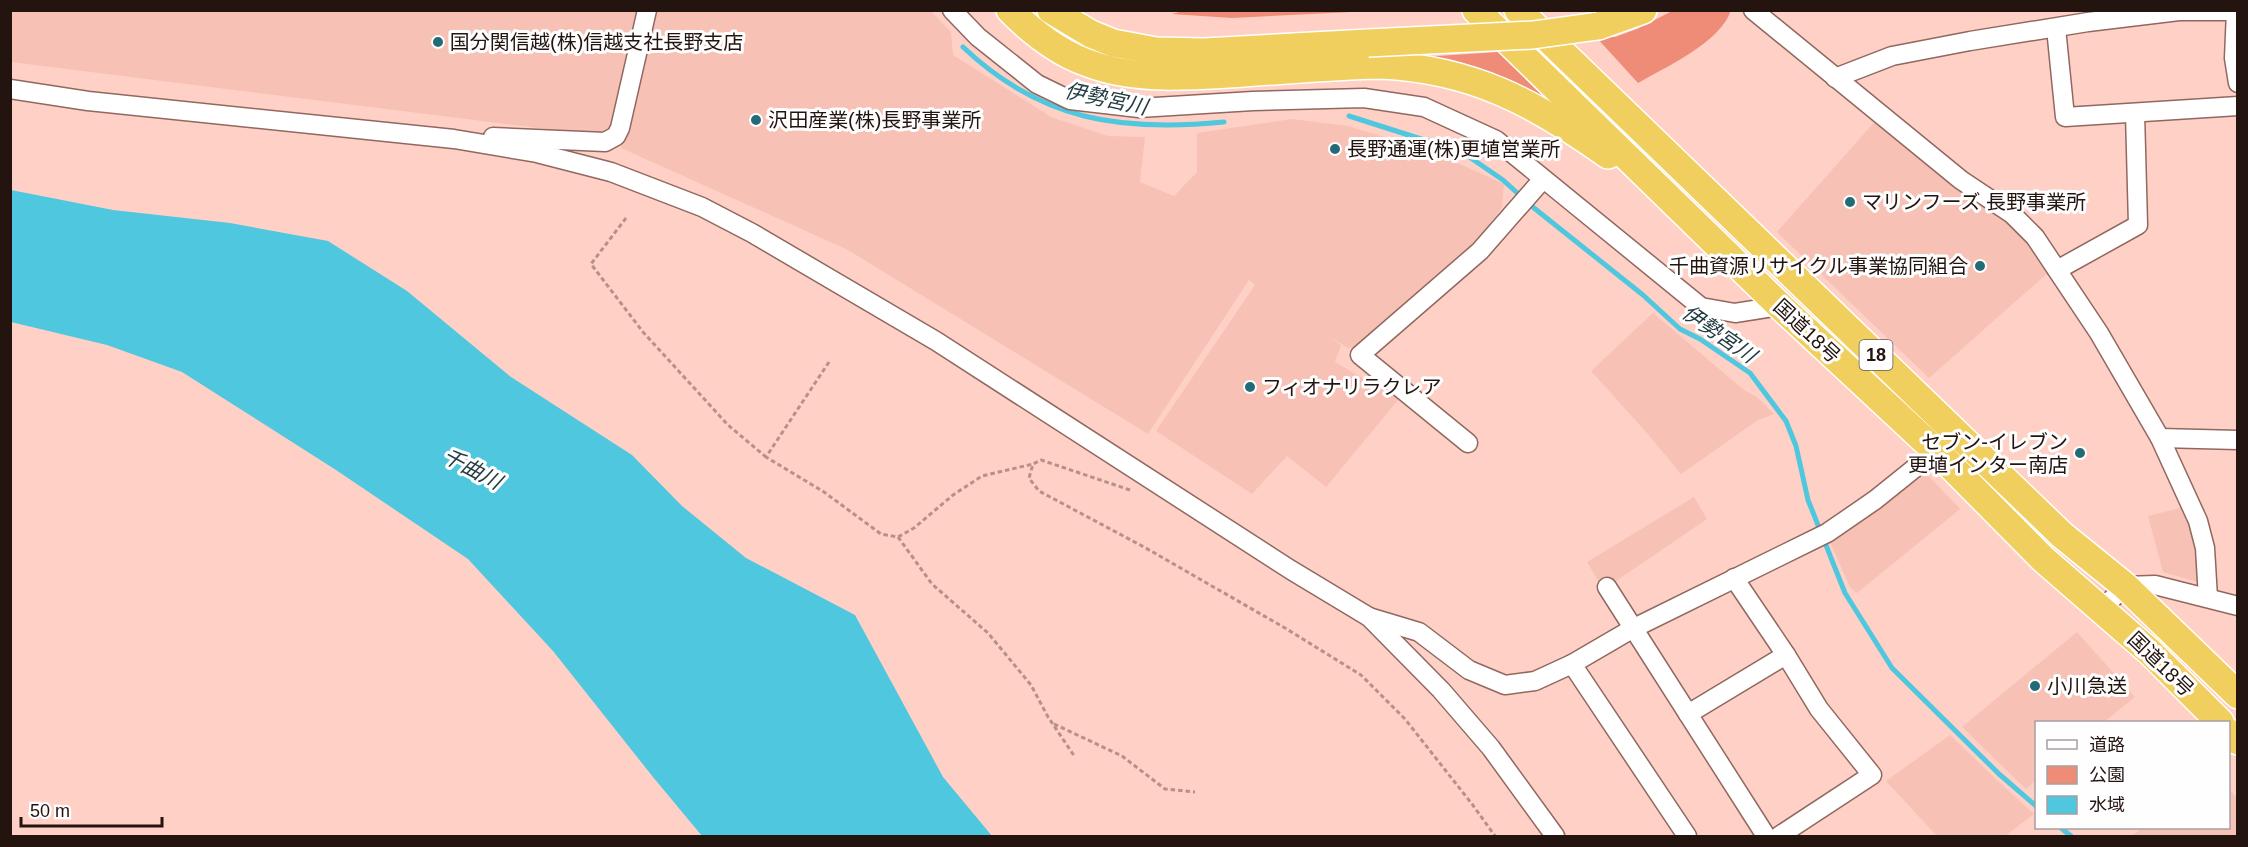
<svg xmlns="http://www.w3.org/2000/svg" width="2248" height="847" font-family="Arial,'Noto Sans JP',sans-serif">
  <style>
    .built { fill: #f7c1b6 }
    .green { fill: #ef8c77 }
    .water { fill: #4ec7df }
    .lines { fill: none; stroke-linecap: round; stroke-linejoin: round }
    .stream { stroke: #4ec7df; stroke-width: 5 }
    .minor-casing { stroke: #90685f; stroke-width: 21 }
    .highway-casing { stroke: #fff; stroke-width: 30 }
    .path { stroke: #b69189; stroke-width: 3; stroke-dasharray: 4.5 3; stroke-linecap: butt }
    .minor { stroke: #fff; stroke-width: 18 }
    .highway { stroke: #f1cf5e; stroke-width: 27 }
    .highway-bridge-casing { stroke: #fff; stroke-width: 30; stroke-linecap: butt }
    .highway-bridge { stroke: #f1cf5e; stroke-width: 27 }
    .poi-dot { fill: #246b78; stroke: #fefefe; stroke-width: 2 }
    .labels { text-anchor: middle; stroke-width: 6; stroke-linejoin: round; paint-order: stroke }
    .shield { fill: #fefefe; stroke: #655a57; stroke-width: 1.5 }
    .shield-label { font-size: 18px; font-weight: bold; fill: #241410 }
    .poi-label { font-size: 20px; fill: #241410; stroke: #fefefe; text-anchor: start }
    .street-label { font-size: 20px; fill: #241410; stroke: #fefefe }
    .water-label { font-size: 21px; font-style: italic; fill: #223c42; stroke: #fefefe }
  </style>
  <rect width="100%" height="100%" fill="#ffd0c6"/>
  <g class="built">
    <path d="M930,10L951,32L953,55L1051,117L1108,136L1145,137L1140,182L1174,196L1197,172V133L1292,119L1348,126L1433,152L1504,184L1502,207L1475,246L1438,274L1360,346L1348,348L1327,335L1341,345L1335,362L1399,399L1326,487L1287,456L1252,494L1156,431L1255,285L1249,280L1148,434L848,250L621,148L653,11Z"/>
    <path d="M11,11H640L614,123L606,132L595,135L11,62Z"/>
    <path d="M1878,118L2009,221L2031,244L2049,272L1929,378L1777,232Z"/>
    <path d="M1653,313L1744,390L1757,397L1774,414L1758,420L1681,474L1647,433L1591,371Z"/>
    <path d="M1922,469L1960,509L1857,593L1850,587L1829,540Z"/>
    <path d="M1694,497L1707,519L1613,583L1602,587L1587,562Z"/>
    <path d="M2184,507L2201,552V583L2163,572L2148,516Z"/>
    <path d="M2077,632L2135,697L2104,722H2036V780L2026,789L1962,727Z"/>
    <path d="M1950,735L2001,784L2034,814L2005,836H1937L1886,781Z"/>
    <path d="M2229,789L2237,798V836H2132L2142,828H2228Z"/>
  </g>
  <g class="green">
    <path d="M1731,10C1721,42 1666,67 1638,83L1596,37H1615L1637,29L1672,11Z"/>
    <path d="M1183,11V10L1373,11L1232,18L1172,14Z"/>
    <path d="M1498,52L1549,102L1423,57Z"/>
  </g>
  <path class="water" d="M11,190L113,210L230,223L328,241L407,291L511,377L632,455L682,506L746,558L855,615L943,777L992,836H702L653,777L553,651L468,559L336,470L182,372L107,345L11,322Z"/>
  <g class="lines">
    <g class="stream">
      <path d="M963,47C1041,121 1121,132 1224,122"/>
      <path d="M1349,116L1462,152L1503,180L1534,208L1643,295L1680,329L1700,339L1750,373L1786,421L1796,446L1808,500L1845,593L1892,668L1999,774L2036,806"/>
      <path d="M2061,828L2071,836"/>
    </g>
    <g class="minor-casing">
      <g id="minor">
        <path d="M952,10L978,37L1037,84L1070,100L1139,108L1253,101L1364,98L1424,107L1496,140L1701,307L1735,313L1780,306"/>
        <path d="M1753,10L1961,180L2012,214L2035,237L2099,333L2160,438L2198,521L2205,548L2208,598"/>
        <path d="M2236,11L2234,58L2238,83"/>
        <path d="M2056,28L2065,117L2238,106"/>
        <path d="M1835,78L1892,56L1970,41L2088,22L2179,11H2238"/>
        <path d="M10,89L88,101L454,139L537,153L611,172L702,207L752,233L936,341L1291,570L1369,617L1441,690L1491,748L1555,836"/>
        <path d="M493,137L605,142L616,136L620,128L647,10"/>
        <path d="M2057,270L2138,225L2135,113"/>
        <path d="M2160,438L2238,440"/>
        <path d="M1468,443L1360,355L1480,251L1543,179"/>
        <path d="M1734,578L1786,655L1819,709L1872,775L1779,836"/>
        <path d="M1607,587L1766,836"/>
        <path d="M2101,610L2125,586L2155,585L2238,606"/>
        <path d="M1369,617L1419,632L1469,670L1505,685L1535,681L1572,664L1632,629L1827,533L1875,500L1936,451"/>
        <path d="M1572,664L1687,836"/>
        <path d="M1688,714L1786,655"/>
      </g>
    </g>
    <g class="highway-casing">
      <g id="highway">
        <path d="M1010,10C1032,32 1056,51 1085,62C1135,82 1191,76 1244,73C1290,70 1335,66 1381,65C1472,69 1535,103 1608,155"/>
        <path d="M1051,10L1091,34L1113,43L1156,51L1204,52L1368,43"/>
        <path d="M1476,10L1780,306L1936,451L2043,559L2150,652L2220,722"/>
        <path d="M1518,10L2062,535L2125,586L2238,695"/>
        <path d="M1598,26L1643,10"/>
        <path d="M2228,732L2238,741"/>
      </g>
    </g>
    <g class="path">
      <path d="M626,218L591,264L643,332L728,425L766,457"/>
      <path d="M829,362L766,457L824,492L881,534L898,537L914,528L953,495L982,476L1033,464"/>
      <path d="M1130,490L1041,460L1033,464L1029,478L1039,491L1144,547L1285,628L1361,675L1405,719L1472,804L1495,836"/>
      <path d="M898,537L932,584L988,633L1031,685L1048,717L1075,757"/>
      <path d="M1054,724L1122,756L1165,789L1195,792"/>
    </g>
    <use href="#minor" class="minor"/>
    <use href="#highway" class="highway"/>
    <g class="highway-bridge-casing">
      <path id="highway-bridge" d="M1368,43L1533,35L1598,26"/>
    </g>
    <use href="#highway-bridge" class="highway-bridge"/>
  </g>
  <g class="poi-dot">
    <circle cx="438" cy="42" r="6"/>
    <circle cx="756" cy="120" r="6"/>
    <circle cx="1335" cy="149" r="6"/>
    <circle cx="1850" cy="202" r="6"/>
    <circle cx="1980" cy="266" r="6"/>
    <circle cx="1250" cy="387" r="6"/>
    <circle cx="2080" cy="453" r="6"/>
    <circle cx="2035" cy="686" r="6"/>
  </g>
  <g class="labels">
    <rect class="shield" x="1859.5" y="340" width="33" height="30" rx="4.5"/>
    <g class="shield-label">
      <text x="1876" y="361">18</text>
    </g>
    <g class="poi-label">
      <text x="450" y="49">国分関信越(株)信越支社長野支店</text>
      <text x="768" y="127">沢田産業(株)長野事業所</text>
      <text x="1347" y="156">長野通運(株)更埴営業所</text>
      <text x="1862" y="209">マリンフーズ 長野事業所</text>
      <text x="1968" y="273" text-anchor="end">千曲資源リサイクル事業協同組合</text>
      <text x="1262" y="394">フィオナリラクレア</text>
      <text x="2068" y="449" text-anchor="end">セブン-イレブン<tspan x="2068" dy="23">更埴インター南店</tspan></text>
      <text x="2047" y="693">小川急送</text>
    </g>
    <g class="street-label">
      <text transform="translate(1807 331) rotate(43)" y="7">国道18号</text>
      <text transform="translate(2161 664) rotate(44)" y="7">国道18号</text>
    </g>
    <g class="water-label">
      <text transform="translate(1106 99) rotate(12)" y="7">伊勢宮川</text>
      <text transform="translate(1719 334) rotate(35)" y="7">伊勢宮川</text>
      <text transform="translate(472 469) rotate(28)" y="7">千曲川</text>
    </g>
  </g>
  <rect width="2248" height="847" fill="none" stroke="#241410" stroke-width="24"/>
  <rect x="2035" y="721" width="195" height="108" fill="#fefefe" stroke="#a7a09f" stroke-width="1.5"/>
  <rect x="2047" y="740" width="30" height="9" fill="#ffffff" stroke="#a7a09f" stroke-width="1.5"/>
  <text x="2089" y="751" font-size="18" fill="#241410">道路</text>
  <rect x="2047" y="766" width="30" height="18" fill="#ef8c77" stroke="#a7a09f" stroke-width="1.5"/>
  <text x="2089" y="781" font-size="18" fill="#241410">公園</text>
  <rect x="2047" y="796" width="30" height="18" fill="#4ec7df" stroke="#a7a09f" stroke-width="1.5"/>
  <text x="2089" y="811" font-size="18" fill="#241410">水域</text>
  <path d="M21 817v9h141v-9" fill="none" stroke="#241410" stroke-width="3"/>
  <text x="30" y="817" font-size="18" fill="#241410" stroke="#fefefe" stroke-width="4.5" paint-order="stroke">50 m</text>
</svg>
